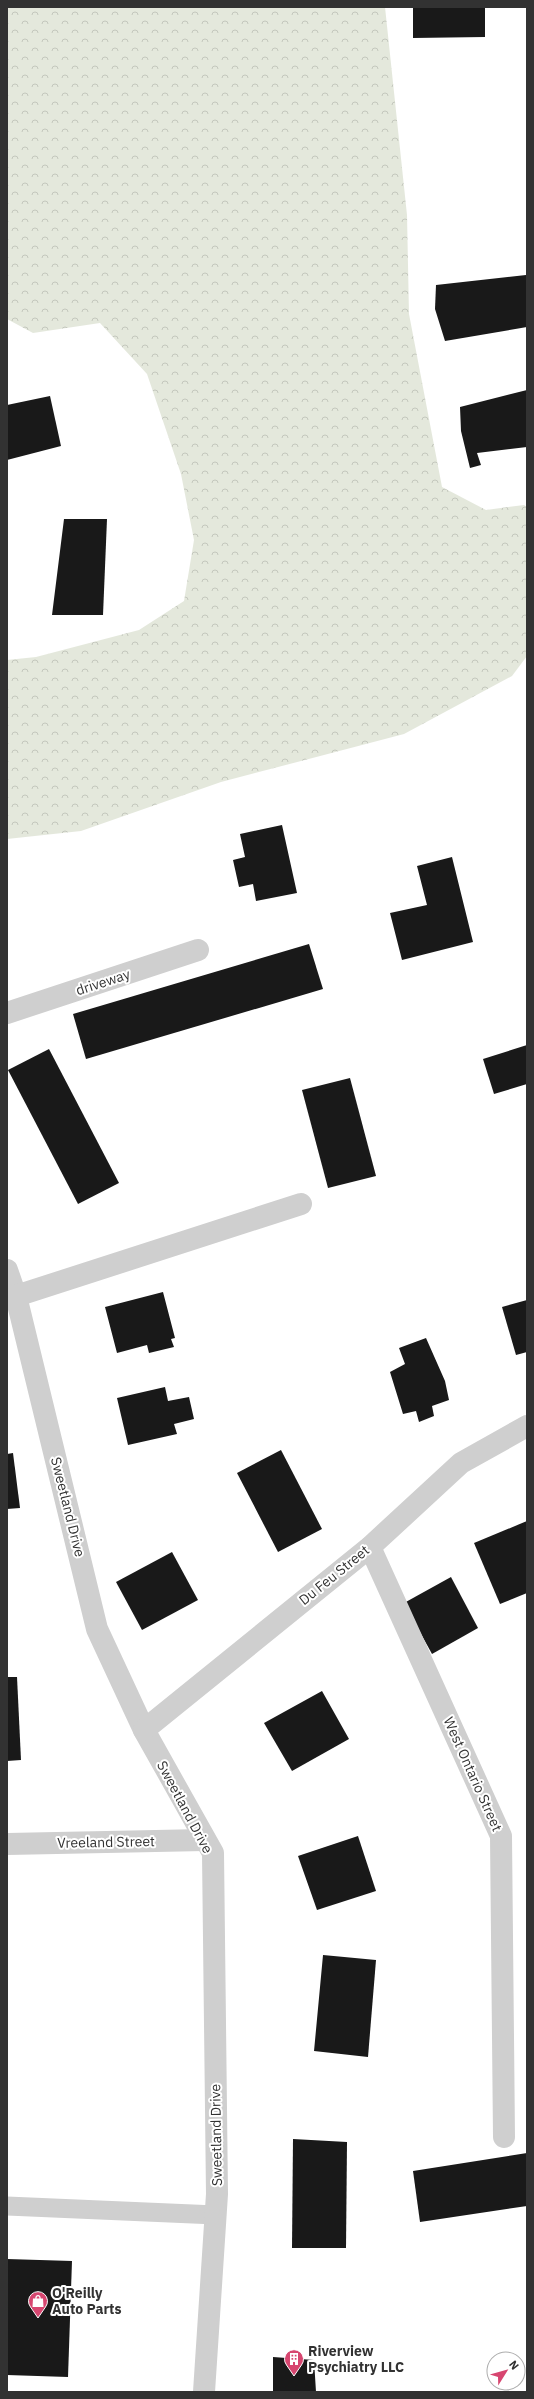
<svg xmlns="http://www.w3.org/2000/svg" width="534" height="2399" font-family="'IBM Plex Sans',sans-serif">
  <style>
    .forest { fill: url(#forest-crowns) }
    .building { fill: #191919 }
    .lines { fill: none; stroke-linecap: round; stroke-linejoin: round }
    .lane { stroke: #cfcfcf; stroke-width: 19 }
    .street { stroke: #cfcfcf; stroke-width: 22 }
    .labels { text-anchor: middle; stroke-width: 4; stroke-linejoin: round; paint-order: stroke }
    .street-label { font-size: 14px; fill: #323232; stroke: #fff }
    .poi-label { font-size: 14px; font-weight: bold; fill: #323232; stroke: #fff; text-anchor: start }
  </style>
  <defs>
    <pattern id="forest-crowns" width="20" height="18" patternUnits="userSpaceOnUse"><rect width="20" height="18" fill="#e4e8dc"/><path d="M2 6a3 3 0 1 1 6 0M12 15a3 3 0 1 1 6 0" fill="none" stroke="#c4c7bd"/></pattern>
  </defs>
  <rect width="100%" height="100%" fill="#fff"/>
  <path class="forest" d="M7,7H385L407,215L409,314L442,487L486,510L524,505L527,507V656L512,676L404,734L221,782L81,831L7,839V660L36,657L139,630L184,601L194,540L181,474L147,374L100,323L33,333L7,319Z"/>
  <g class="building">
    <path d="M413,7H485V37L413,38Z"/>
    <path d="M526,275L527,327L445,341L435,309L436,285Z"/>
    <path d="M527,390V447L477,453L481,465L470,468L461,431L460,407Z"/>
    <path d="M50,396L61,446L7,460V405Z"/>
    <path d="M64,519H107L103,615H52Z"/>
    <path d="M282,825L297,893L256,901L253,884L239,887L233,860L245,857L240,834Z"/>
    <path d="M452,857L473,942L402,960L390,913L427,905L417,866Z"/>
    <path d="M309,944L323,989L86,1059L73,1014Z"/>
    <path d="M527,1045V1084L494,1094L483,1059Z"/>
    <path d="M49,1049L119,1183L78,1204L8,1070Z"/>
    <path d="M350,1078L376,1176L328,1188L302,1090Z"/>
    <path d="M163,1292L175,1338L171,1339L174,1347L149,1353L147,1345L117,1353L105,1307Z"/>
    <path d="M527,1300V1352L516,1355L502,1307Z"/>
    <path d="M426,1338L445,1381L449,1400L432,1406L434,1416L419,1422L416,1411L403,1414L390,1372L405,1364L399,1348Z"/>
    <path d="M165,1387L168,1401L189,1397L194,1419L174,1424L177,1434L128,1445L117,1398Z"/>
    <path d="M281,1450L322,1529L278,1552L237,1473Z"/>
    <path d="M13,1453L20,1508L7,1509V1454Z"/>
    <path d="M527,1521V1593L500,1604L474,1543Z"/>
    <path d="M172,1552L198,1600L142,1630L116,1582Z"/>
    <path d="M451,1577L478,1628L432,1654L404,1603Z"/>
    <path d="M7,1677H17L21,1760L7,1761Z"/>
    <path d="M322,1691L349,1739L292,1771L264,1723Z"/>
    <path d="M358,1836L376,1891L317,1910L298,1856Z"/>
    <path d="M323,1955L376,1960L368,2057L314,2051Z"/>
    <path d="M293,2139L347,2142L346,2248H292Z"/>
    <path d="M527,2153V2206L420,2222L413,2171Z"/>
    <path d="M7,2259L72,2261L68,2377L7,2375Z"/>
    <path d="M273,2357L314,2360L316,2392H273Z"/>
  </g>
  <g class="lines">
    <path class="lane" d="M7,2206L216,2215"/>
    <g class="street">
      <path d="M7,1013L198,950"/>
      <path d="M7,1270L16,1296L97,1629L144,1730L213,1853L217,2194L204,2392"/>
      <path d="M16,1296L301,1204"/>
      <path d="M370,1547L501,1836L504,2137"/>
      <path d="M144,1730L370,1547L461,1463L527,1426"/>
      <path d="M7,1844L205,1840"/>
    </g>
  </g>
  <defs>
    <g id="shop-pin" transform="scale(1)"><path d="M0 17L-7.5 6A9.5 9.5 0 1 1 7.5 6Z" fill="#d74670" stroke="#fff"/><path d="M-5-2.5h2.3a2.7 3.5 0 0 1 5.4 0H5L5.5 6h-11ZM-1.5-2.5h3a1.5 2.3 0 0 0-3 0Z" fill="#fff"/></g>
    <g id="building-pin" transform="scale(1)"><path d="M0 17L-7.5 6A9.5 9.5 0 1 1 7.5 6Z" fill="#d74670" stroke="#fff"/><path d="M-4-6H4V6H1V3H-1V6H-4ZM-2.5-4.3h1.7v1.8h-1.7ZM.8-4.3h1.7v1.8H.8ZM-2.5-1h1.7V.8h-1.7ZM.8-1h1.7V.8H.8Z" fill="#fff"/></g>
  </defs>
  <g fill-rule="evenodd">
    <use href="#shop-pin" x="38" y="2301"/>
    <use href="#building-pin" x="294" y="2359"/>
  </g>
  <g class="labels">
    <g class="street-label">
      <text transform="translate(103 982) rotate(-18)" y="5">driveway</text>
      <text transform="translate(68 1507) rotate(76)" y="5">Sweetland Drive</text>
      <text transform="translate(334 1575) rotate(-39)" y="5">Du Feu Street</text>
      <text transform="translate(473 1774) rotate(66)" y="5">West Ontario Street</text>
      <text transform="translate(185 1807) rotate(62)" y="5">Sweetland Drive</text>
      <text transform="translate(106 1842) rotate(-1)" y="5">Vreeland Street</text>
      <text transform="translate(216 2135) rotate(-91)" y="5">Sweetland Drive</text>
    </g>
    <g class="poi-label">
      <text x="52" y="2298">O'Reilly<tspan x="52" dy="16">Auto Parts</tspan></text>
      <text x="308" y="2356">Riverview<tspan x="308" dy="16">Psychiatry LLC</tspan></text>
    </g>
  </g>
  <rect width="534" height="2399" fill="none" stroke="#323232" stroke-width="16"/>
  <g transform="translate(506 2371) rotate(53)"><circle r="19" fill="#ffffff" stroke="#adadad"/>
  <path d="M0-3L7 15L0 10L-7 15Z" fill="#d74670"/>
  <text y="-6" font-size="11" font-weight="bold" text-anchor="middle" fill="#323232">N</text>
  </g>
</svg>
